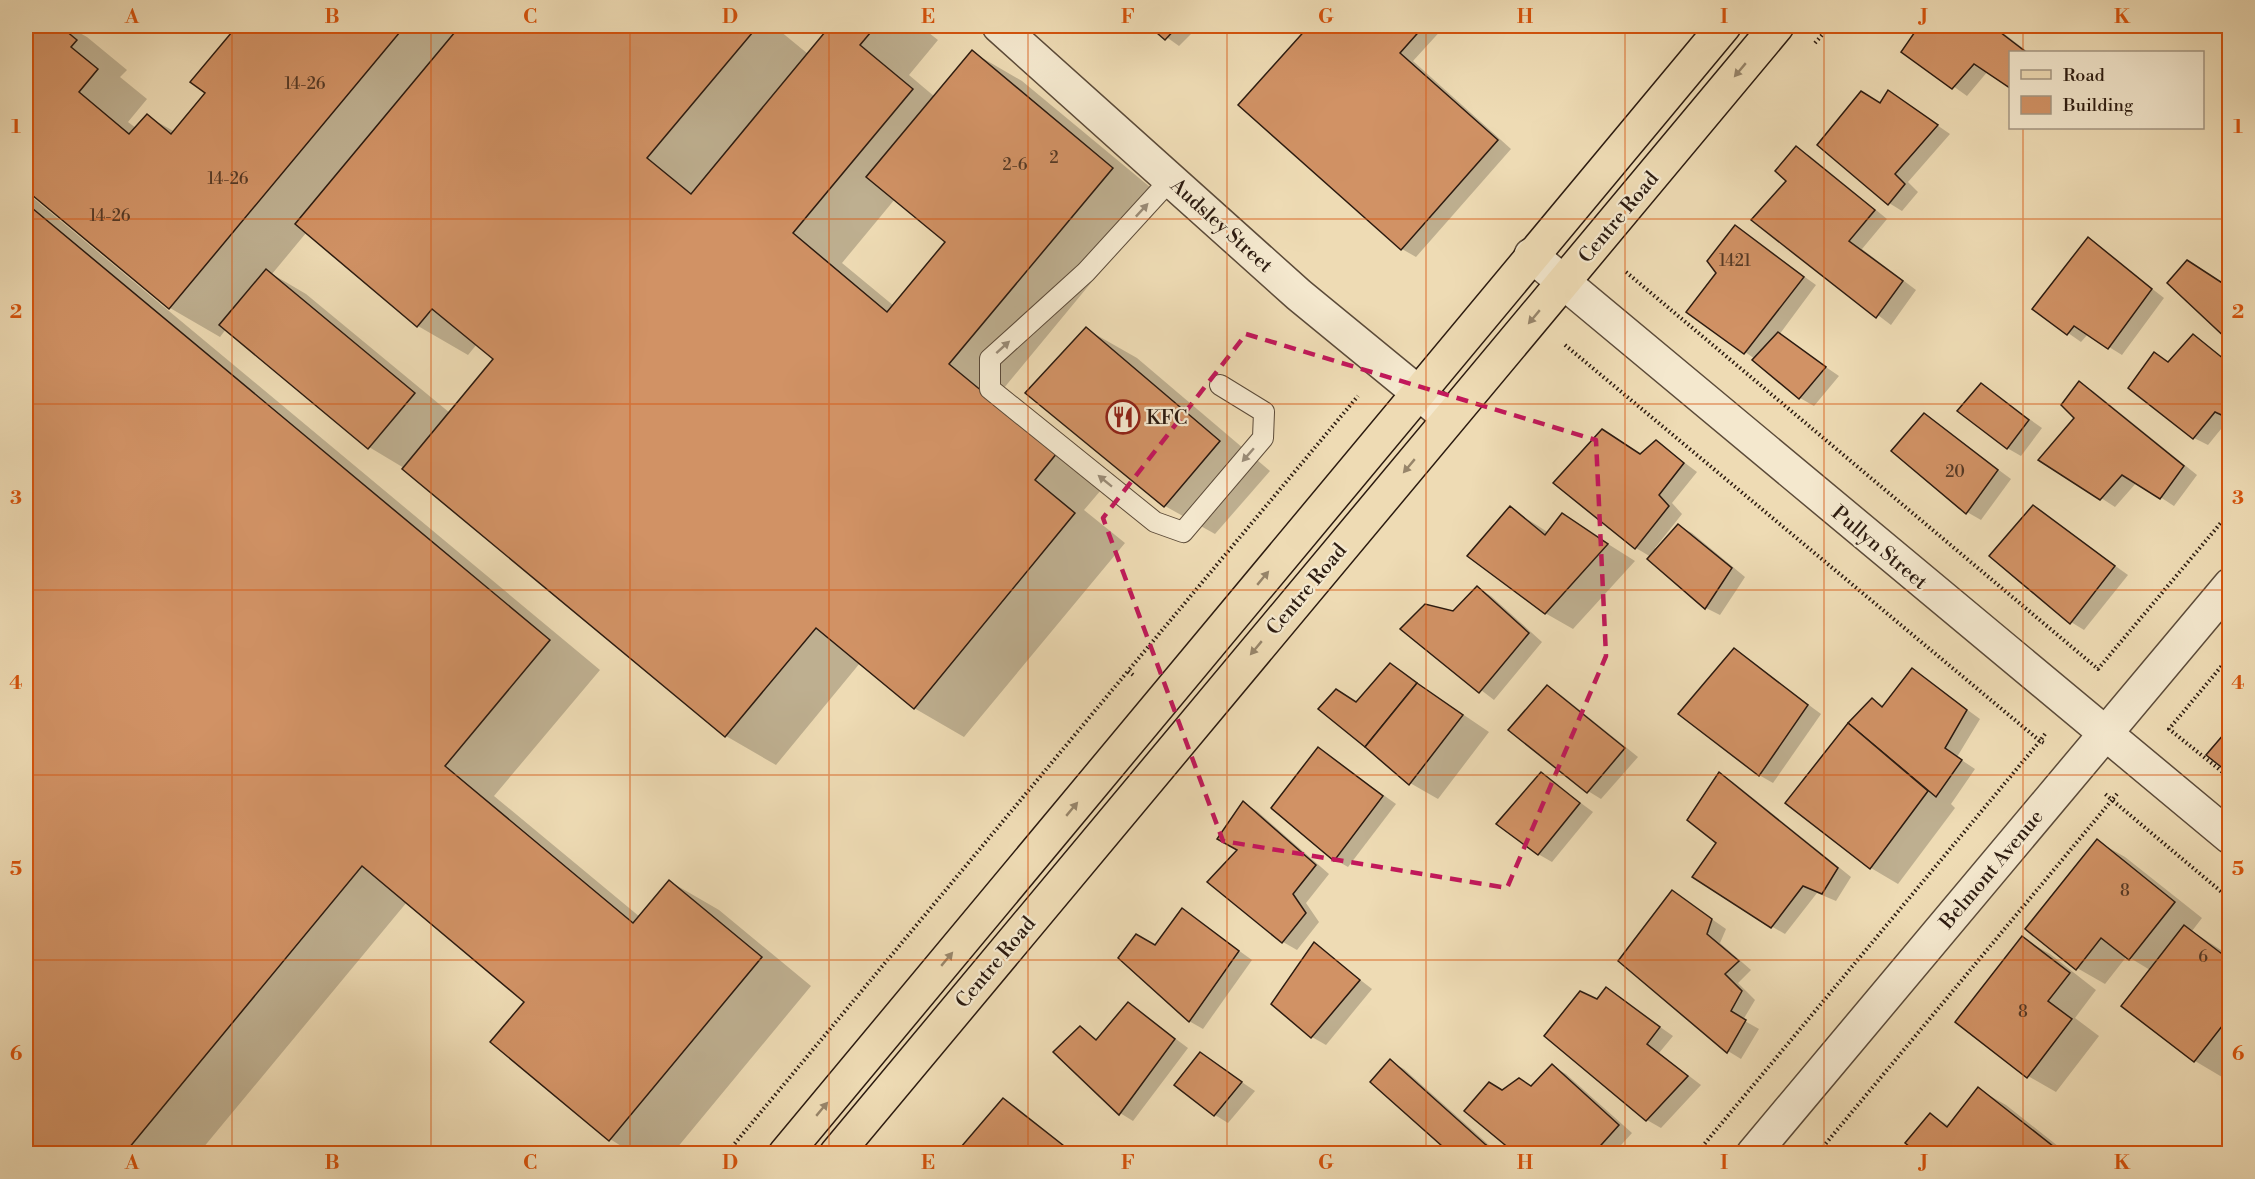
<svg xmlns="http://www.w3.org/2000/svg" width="2255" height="1179" font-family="'Libre Bodoni',serif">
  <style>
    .shadow { fill: #0003; fill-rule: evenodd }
    .building { fill: #d19265; stroke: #2c1b10; stroke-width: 1.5 }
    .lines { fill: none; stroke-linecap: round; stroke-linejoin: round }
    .lane-casing { stroke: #5c4b39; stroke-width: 22 }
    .street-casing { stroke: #5c4b39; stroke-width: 36 }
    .primary-casing { stroke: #2c1b10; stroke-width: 36 }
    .path { stroke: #2c1b10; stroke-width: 4; stroke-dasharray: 1.5 3; stroke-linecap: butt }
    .lane { stroke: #f4e8ce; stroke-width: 20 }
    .street { stroke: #f4e8ce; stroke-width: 33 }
    .primary { stroke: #eedbb4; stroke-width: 33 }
    .oneway { fill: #97856a }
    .oneway2 { fill: #9a8c78 }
    .marked { fill: none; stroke: #c2185b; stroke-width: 4.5; stroke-dasharray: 12 8; stroke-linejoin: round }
    .grid { fill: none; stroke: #d5530c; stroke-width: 1.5; stroke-opacity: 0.55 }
    .labels { text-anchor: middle; stroke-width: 4.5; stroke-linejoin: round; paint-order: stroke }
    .number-label { font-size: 16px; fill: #553925 }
    .street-label { font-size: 20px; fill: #2c1b10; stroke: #f4e8ce }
    .poi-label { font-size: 20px; fill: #2c1b10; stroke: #f4e8ce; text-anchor: start }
    .neatline { fill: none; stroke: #d5530c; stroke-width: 2 }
    .grid-label { font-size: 20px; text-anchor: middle; font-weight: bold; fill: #d5530c }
  </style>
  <rect width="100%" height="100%" fill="#eedbb4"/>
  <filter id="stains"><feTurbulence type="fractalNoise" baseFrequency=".00333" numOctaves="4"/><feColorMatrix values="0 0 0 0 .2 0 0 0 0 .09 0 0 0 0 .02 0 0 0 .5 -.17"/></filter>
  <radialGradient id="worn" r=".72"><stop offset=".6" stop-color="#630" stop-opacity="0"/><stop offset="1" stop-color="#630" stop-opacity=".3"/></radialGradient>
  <g class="shadow">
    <path d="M26,26H67L87,37L127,70L120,77L147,99L128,122L136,128L147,116L175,132L207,93L192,81L239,26H774L808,54L832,26H920L938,40L909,75L935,97L972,52L1022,81L1162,197L999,394L1107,483L1084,510L1125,543L964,737L914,708L860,663L776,765L726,736L404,468L369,447L226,329L220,337L170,308L26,188ZM895,199L947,242L894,306L842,263ZM306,233L418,326L468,355L477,344L495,359L450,413L306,294L272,274Z"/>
    <path d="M1151,26H1199L1179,46Z"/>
    <path d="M1311,26H1445L1413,61L1511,149L1416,257L1402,249L1240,105Z"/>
    <path d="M1921,26H1994L2028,52H2010V86L1988,71L1967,96L1904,51Z"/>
    <path d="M2013,26H2032L2026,33Z"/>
    <path d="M1889,92L1950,134L1908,182L1918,192L1902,211L1889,203L1880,104Z"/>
    <path d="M1796,148L1810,156L1887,219L1862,249L1916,290L1891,325L1753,220L1788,180Z"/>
    <path d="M26,192L600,670L494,796L640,917L669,881L719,910L811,986L672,1154H634L610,1139L526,1002L407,902L198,1154H40L26,1142Z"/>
    <path d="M1735,227L1816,285L1779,335L1839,376L1814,406L1800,398L1755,359L1688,312L1718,273Z"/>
    <path d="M2088,239L2164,298L2122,355L2088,334L2081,342L2034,309Z"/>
    <path d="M1086,329L1137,358L1270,471L1215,534L1165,506Z"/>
    <path d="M2193,336L2230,362V418L2208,445L2194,438L2154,354L2170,363Z"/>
    <path d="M2079,383L2093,391L2197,475L2174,506L2137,482L2115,507L2041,459L2076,418Z"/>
    <path d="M1981,385L2042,428L2021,456L2007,448Z"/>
    <path d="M1924,415L2011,479L1981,520L1967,512Z"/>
    <path d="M1657,442L1697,472L1672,503L1682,514L1655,548L1657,550L1679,526L1692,533L1745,577L1720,615L1706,608L1649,559L1651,557L1636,548L1641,455Z"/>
    <path d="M2033,507L2128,575L2084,630L2071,622Z"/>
    <path d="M1510,508L1549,533L1562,515L1635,561L1573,629L1545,613Z"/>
    <path d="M1478,588L1491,596L1542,642L1494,700L1402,629L1454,613Z"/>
    <path d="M1735,650L1821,714L1773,783L1759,775Z"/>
    <path d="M1390,665L1489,732L1438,799L1410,783L1366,746L1337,690L1357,703Z"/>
    <path d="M1913,670L1980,719L1957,757L1975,769L1951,804L1955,808L1898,884L1871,868L1787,803L1872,699L1884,706Z"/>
    <path d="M1547,687L1561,695L1638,757L1601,799L1588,791Z"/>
    <path d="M1319,749L1396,804L1348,867L1334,859Z"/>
    <path d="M1542,774L1593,812L1552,862L1538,854Z"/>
    <path d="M1719,774L1733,782L1851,877L1836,901L1817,893L1785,934L1771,926L1718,842Z"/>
    <path d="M1243,803L1257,811L1329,874L1306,903L1319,922L1297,950L1283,942L1209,882L1239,850Z"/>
    <path d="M2097,841L2125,857L2202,918L2192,931L2230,956V1068L2222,1077L2195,1061L2150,970L2127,956L2105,984L2077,968Z"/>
    <path d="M1673,892L1726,929L1720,943L1751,970L1738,983L1755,1000L1743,1020L1759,1029L1741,1059L1728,1051Z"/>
    <path d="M1182,910L1252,960L1203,1029L1189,1021L1155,947Z"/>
    <path d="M2022,938L2050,954L2096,990L2075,1018L2099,1036L2056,1092L2028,1076Z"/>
    <path d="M1314,944L1372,989L1326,1045L1312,1037L1273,1004Z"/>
    <path d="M1606,989L1673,1036L1659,1053L1701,1085L1661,1128L1647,1120L1546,1036L1597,1001Z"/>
    <path d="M1129,1004L1188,1048L1133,1121L1120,1113L1080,1028L1098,1040Z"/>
    <path d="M1200,1054L1255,1091L1228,1123L1215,1115Z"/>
    <path d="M1390,1061L1404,1069L1499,1154H1453Z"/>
    <path d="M1552,1066L1566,1074L1632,1133L1613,1154H1518L1502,1091L1532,1087Z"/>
    <path d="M1978,1089L2006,1105L2068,1154H1921L1930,1115L1950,1126Z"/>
    <path d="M1003,1100L1017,1108L1075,1154H957Z"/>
  </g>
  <g class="building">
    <path d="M26,26H60L77,40L71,47L98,69L79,92L129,134L147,114L171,134L205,93L190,82L237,26H405L169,309L26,190Z"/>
    <path d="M460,26H758L647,158L691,194L830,26H876L860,45L913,89L793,233L887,312L945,242L866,177L972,50L1113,168L949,364L1057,453L1035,480L1075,513L914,709L816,628L725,737L402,469L493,359L432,309L417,327L295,224Z"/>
    <path d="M1149,26H1178L1165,40Z"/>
    <path d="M1309,26H1424L1400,53L1498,140L1401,250L1238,105Z"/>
    <path d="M1919,26H1992L2026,52H2010V88L1974,64L1952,89L1901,52Z"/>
    <path d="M1888,90L1938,125L1895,174L1905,184L1888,205L1817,145L1861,91L1880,103Z"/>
    <path d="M1796,146L1875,210L1849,241L1903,281L1876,318L1751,220L1786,181L1775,171Z"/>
    <path d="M26,203L550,640L445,766L633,923L669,880L762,957L609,1141L490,1042L524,1002L362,866L124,1154H37L26,1144Z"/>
    <path d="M1735,225L1804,277L1744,354L1686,312L1716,273L1707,261Z"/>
    <path d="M2088,237L2152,289L2108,349L2074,326L2067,335L2032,309Z"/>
    <path d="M2187,260L2230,288V342L2167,283Z"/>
    <path d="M266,269L415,393L368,449L219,325Z"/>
    <path d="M1086,327L1220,441L1164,507L1025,393Z"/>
    <path d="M1778,332L1826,367L1799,399L1752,360Z"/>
    <path d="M2193,334L2230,364V419L2215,412L2193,439L2128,388L2154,352L2168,362Z"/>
    <path d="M2079,381L2184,466L2160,499L2122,475L2100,500L2038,460L2074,418L2061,405Z"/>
    <path d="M1981,383L2029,420L2007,449L1957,411Z"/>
    <path d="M1924,413L1998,470L1966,514L1891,451Z"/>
    <path d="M1602,429L1640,454L1656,440L1684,463L1659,495L1669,506L1635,549L1553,483Z"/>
    <path d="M2033,505L2115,566L2070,624L1989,556Z"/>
    <path d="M1510,506L1545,535L1562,513L1608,544L1545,614L1467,556Z"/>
    <path d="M1678,524L1732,568L1705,609L1647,559Z"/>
    <path d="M1477,586L1529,633L1479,693L1400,629L1425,604L1453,611Z"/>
    <path d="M1734,648L1808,705L1759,776L1678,714Z"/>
    <path d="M1390,663L1417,683L1365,747L1318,709L1336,689L1356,702Z"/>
    <path d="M1912,668L1967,710L1945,748L1962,760L1936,797L1848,723L1872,698L1882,707Z"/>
    <path d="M1417,683L1463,715L1409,785L1365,747Z"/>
    <path d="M1547,685L1625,748L1587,793L1508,730Z"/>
    <path d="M1848,723L1928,791L1870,869L1785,803Z"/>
    <path d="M2230,727V774L2206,755Z"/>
    <path d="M1318,747L1383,796L1334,861L1271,808Z"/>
    <path d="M1541,772L1580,803L1538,855L1496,824Z"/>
    <path d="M1719,772L1838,868L1822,894L1803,886L1771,928L1692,877L1716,843L1687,820Z"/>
    <path d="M1243,801L1316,865L1293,894L1306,913L1282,943L1207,882L1237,850L1217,839Z"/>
    <path d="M2097,839L2175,902L2129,960L2101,938L2076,970L2025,929Z"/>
    <path d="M1672,890L1712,919L1707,934L1739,961L1725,974L1742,991L1731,1011L1746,1020L1727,1053L1618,961Z"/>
    <path d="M1182,908L1239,951L1189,1022L1118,958L1136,934L1155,945Z"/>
    <path d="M2184,925L2230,960V1016L2194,1062L2121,1006Z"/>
    <path d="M2022,936L2070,973L2048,1001L2072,1019L2027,1078L1955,1022Z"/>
    <path d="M1314,942L1360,980L1311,1038L1271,1004Z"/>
    <path d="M1606,987L1660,1027L1647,1044L1688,1076L1646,1121L1544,1036L1580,991L1597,999Z"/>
    <path d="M1128,1002L1175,1039L1119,1115L1053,1052L1080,1026L1096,1040Z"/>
    <path d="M1200,1052L1242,1082L1214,1116L1174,1085Z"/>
    <path d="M1390,1059L1486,1145L1480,1154H1451L1370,1082Z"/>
    <path d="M1552,1064L1619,1125L1593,1154H1516L1464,1111L1489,1082L1502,1090L1519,1078L1531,1086Z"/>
    <path d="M1978,1087L2063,1154H1919L1905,1143L1930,1113L1947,1127Z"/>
    <path d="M2230,1088V1101L2223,1096Z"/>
    <path d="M1003,1098L1073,1153L1072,1154H955Z"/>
    <path d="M1486,1145L1496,1154H1480Z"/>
  </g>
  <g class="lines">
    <g class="lane-casing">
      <path id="lane" d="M1171,179L1086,272L990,359V389L1155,522L1183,532L1263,438L1264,412L1220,385"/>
    </g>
    <g class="street-casing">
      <g id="street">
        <path d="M999,26L1299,295L1449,418"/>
        <path d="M1531,255L2230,837"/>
        <path d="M1753,1154L2230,585"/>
      </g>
    </g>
    <g class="primary-casing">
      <g id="primary">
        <path d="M785,1154L1724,26"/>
        <path d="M836,1154L1777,26"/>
      </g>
    </g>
    <g class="path">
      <path d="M1815,43L1830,26"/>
      <path d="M1626,272L2098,669L2230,512"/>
      <path d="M1565,345L2040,741L2045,734"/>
      <path d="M2230,656L2169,729L2230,778"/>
      <path d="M1133,675L1128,671L1358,396"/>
      <path d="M2117,794L2112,800L2230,899"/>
      <path d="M726,1154L1128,671"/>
      <path d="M1696,1154L2040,741L2044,743"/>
      <path d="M1817,1154L2112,800L2105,794"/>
    </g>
    <use href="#lane" class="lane"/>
    <use href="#street" class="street"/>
    <use href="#primary" class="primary"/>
  </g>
  <defs><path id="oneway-solid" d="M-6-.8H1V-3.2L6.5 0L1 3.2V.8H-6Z" transform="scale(1.5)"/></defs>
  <g class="oneway">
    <use href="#oneway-solid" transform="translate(1740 70) rotate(130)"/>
    <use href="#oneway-solid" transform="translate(1534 317) rotate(130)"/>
    <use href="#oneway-solid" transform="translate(1409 466) rotate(130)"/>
    <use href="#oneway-solid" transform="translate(1263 578) rotate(-50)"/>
    <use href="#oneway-solid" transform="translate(1256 648) rotate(130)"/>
    <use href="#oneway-solid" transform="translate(1072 809) rotate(-50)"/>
    <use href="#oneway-solid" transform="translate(947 959) rotate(-50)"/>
    <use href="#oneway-solid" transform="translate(822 1109) rotate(-50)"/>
  </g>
  <g class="oneway2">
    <use href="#oneway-solid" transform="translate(1142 210) rotate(-47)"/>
    <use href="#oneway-solid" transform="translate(1003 347) rotate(-42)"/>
    <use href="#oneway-solid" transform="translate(1248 455) rotate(131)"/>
    <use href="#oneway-solid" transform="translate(1105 481) rotate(-141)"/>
  </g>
  <path class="marked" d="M1246,334L1596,440L1606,656L1507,888L1223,841L1103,518Z"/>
  <path class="grid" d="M232,26V1154M431,26V1154M630,26V1154M829,26V1154M1028,26V1154M1227,26V1154M1426,26V1154M1625,26V1154M1824,26V1154M2023,26V52M2023,128V1154M26,219H2230M26,404H2230M26,590H2230M26,775H2230M26,960H2230"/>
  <defs>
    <g id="restaurant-ring" transform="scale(1.725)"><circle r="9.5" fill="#f4e8ce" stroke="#8f2418" stroke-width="1.5"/><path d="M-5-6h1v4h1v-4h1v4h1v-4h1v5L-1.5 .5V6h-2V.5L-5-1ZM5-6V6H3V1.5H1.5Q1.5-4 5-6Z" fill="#8f2418"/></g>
  </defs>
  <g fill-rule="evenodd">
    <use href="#restaurant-ring" x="1123" y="417"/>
  </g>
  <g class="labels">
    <g class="number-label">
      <text x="305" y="89">14-26</text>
      <text x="1054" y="163">2</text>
      <text x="1015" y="170">2-6</text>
      <text x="228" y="184">14-26</text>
      <text x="110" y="221">14-26</text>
      <text x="1735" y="266">1421</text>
      <text x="1955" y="477">20</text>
      <text x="2125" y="896">8</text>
      <text x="2203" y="962">6</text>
      <text x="2023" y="1017">8</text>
    </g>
    <g class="street-label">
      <text transform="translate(1618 217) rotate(-50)" y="7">Centre Road</text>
      <text transform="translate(1222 225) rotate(42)" y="7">Audsley Street</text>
      <text transform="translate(1880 547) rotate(40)" y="7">Pullyn Street</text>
      <text transform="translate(1306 589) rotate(-50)" y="7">Centre Road</text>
      <text transform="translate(1991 869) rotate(-50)" y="7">Belmont Avenue</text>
      <text transform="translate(995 962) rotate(-50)" y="7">Centre Road</text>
    </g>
    <g class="poi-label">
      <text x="1146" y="424">KFC</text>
    </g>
  </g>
  <rect width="2255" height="1179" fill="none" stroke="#eedbb4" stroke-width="66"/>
  <rect x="2009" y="51" width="195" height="78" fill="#f4e8ce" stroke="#a49682" stroke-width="1.5"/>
  <rect x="2021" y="70" width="30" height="9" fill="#eedbb4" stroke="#a49682" stroke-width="1.5"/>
  <text x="2063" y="81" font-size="18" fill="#2c1b10">Road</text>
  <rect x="2021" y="96" width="30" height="18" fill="#d19265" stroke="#a49682" stroke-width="1.5"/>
  <text x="2063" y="111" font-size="18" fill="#2c1b10">Building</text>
  <rect x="33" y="33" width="2189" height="1113" class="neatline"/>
  <g class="grid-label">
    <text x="132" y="23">A</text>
    <text x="332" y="23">B</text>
    <text x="530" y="23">C</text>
    <text x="730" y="23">D</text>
    <text x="928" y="23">E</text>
    <text x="1128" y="23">F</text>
    <text x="1326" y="23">G</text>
    <text x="1525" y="23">H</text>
    <text x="1724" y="23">I</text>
    <text x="1924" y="23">J</text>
    <text x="2122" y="23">K</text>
    <text x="16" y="133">1</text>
    <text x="2238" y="133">1</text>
    <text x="16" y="318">2</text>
    <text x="2238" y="318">2</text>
    <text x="16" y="504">3</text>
    <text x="2238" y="504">3</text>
    <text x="16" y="689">4</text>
    <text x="2238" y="689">4</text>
    <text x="16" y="875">5</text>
    <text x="2238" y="875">5</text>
    <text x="16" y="1060">6</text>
    <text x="2238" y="1060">6</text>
    <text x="132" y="1169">A</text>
    <text x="332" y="1169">B</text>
    <text x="530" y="1169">C</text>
    <text x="730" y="1169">D</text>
    <text x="928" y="1169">E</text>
    <text x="1128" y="1169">F</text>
    <text x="1326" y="1169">G</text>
    <text x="1525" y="1169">H</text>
    <text x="1724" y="1169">I</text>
    <text x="1924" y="1169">J</text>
    <text x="2122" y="1169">K</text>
  </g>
  <rect width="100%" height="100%" filter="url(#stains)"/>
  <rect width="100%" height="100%" fill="url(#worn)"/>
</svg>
